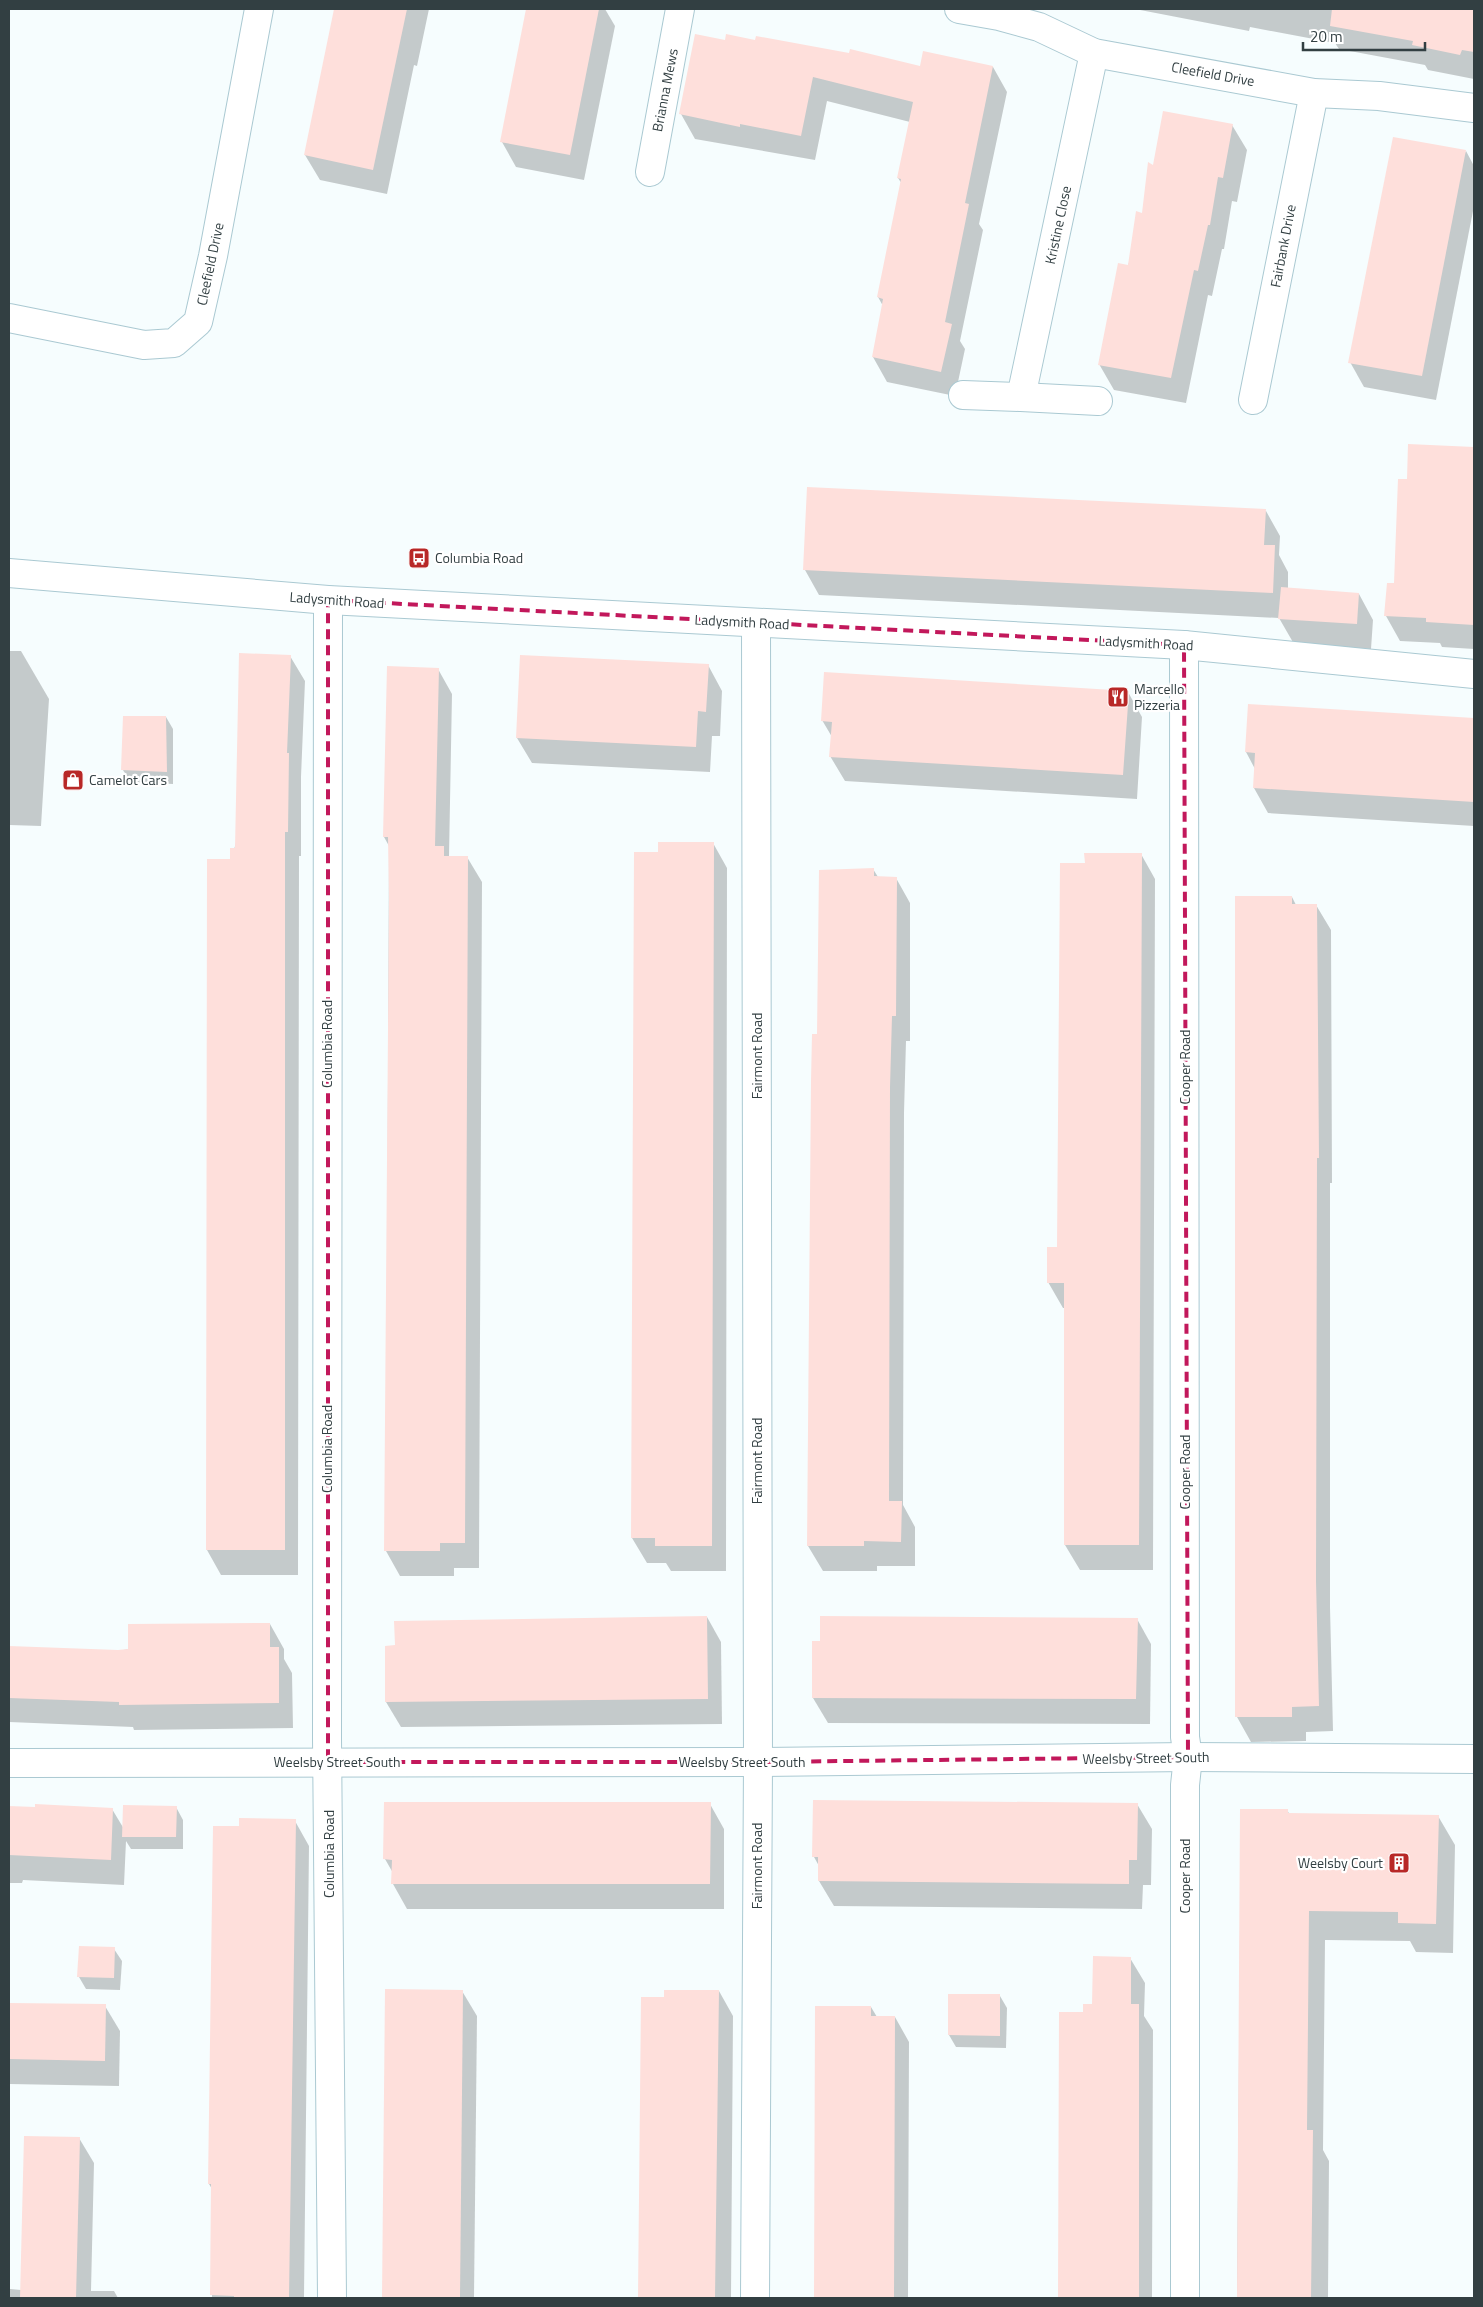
<svg xmlns="http://www.w3.org/2000/svg" width="1483" height="2307" font-family="'Titillium Web',sans-serif">
  <style>
    .shadow { fill: #0003 }
    .building { fill: #fedfdb }
    .lines { fill: none; stroke-linecap: round; stroke-linejoin: round }
    .minor-casing { stroke: #aac9d2; stroke-width: 30 }
    .tertiary-casing { stroke: #aac9d2; stroke-width: 30 }
    .minor { stroke: #fff; stroke-width: 28 }
    .tertiary { stroke: #fff; stroke-width: 28 }
    .marked { fill: none; stroke: #c2185b; stroke-width: 4; stroke-dasharray: 10 6; stroke-linejoin: round }
    .labels { text-anchor: middle; stroke-width: 4.5; stroke-linejoin: round; paint-order: stroke }
    .street-label { font-size: 14px; fill: #323f42; stroke: #fff }
    .poi-label { font-size: 14px; fill: #323f42; stroke: #fff; text-anchor: start }
  </style>
  <rect width="100%" height="100%" fill="#f6fdfe"/>
  <g class="shadow">
    <path d="M338,9H429L417,66L414,65L387,194L320,180L305,155Z"/>
    <path d="M528,9H605L615,26L584,180L516,167L502,142Z"/>
    <path d="M1135,9H1474V79L1428,70L1425,65L1339,49L1335,43L1250,27L1249,31Z"/>
    <path d="M725,42L921,67H993L1007,92L979,224L983,230L960,341L965,349L955,396L887,382L873,357L883,306L878,297L902,184L898,178L910,122L827,101L815,160L695,139L681,114Z"/>
    <path d="M1232,125L1247,150L1237,202L1232,201L1224,249H1222L1212,296L1208,295L1186,403L1114,390L1099,364L1143,215Z"/>
    <path d="M1466,151L1474,166V206L1436,400L1364,387L1350,362Z"/>
    <path d="M1409,445L1474,448V649L1442,647L1440,643L1400,641L1386,616L1388,584H1395L1408,480Z"/>
    <path d="M1266,511L1280,536L1279,555L1288,572V589L1359,594L1373,620L1371,649L1294,644L1279,618L819,595L805,570Z"/>
    <path d="M9,651H21L49,699L41,826L9,825Z"/>
    <path d="M290,656L305,681L301,777V856H299L298,1575H221L207,1550L231,860Z"/>
    <path d="M521,656L708,665L722,691L720,736H712L710,772L532,763L517,738Z"/>
    <path d="M438,669L452,694L449,857H467L482,882L479,1568H454V1576H400L386,1551L389,846L384,837Z"/>
    <path d="M1128,692L1142,717L1137,799L845,781L830,756L832,737L822,720Z"/>
    <path d="M166,717L173,729V784L130,782L123,770Z"/>
    <path d="M1463,719H1474V826L1268,813L1254,788L1255,769L1246,752Z"/>
    <path d="M713,843L727,868L726,1571H671L666,1563H647L632,1538L659,853Z"/>
    <path d="M1141,854L1155,879L1153,1570H1080L1065,1545V1308H1063L1048,1282L1058,1248L1086,864Z"/>
    <path d="M873,869L878,877L896,878L910,903V1041H906L904,1113L903,1505L915,1527V1566H877V1571H823L808,1546L818,1035Z"/>
    <path d="M1292,897L1296,905H1316L1331,930L1332,1183H1330V1607L1333,1731L1306,1732V1741L1251,1742L1237,1717Z"/>
    <path d="M707,1617L721,1642L722,1724L401,1727L386,1702Z"/>
    <path d="M1137,1619L1151,1644L1150,1724L828,1723L813,1698Z"/>
    <path d="M270,1624L284,1649V1659L292,1673L293,1728L134,1730L133,1727L9,1722V1647L118,1651Z"/>
    <path d="M710,1804L724,1829V1909H407L393,1884V1873L385,1859Z"/>
    <path d="M1137,1804L1152,1829L1151,1885H1143L1142,1909L834,1906L819,1881V1866L814,1857Z"/>
    <path d="M9,1807L112,1809L124,1829L176,1807L183,1820V1849H131L126,1841L124,1885L23,1880L22,1883H9Z"/>
    <path d="M1241,1810H1287L1290,1815L1438,1816L1455,1845L1453,1953L1416,1952L1410,1941L1325,1940L1323,2150L1329,2161L1328,2298H1237Z"/>
    <path d="M295,1821L309,1846L304,2298H212V2189L209,2184L241,1828Z"/>
    <path d="M114,1949L122,1961L120,1990L86,1989L79,1977Z"/>
    <path d="M1130,1958L1145,1983L1144,2016L1153,2030L1152,2298H1060L1061,2014H1084L1093,2006Z"/>
    <path d="M386,1990L462,1991L477,2016L474,2298H384Z"/>
    <path d="M719,1991L733,2016L731,2298H639L642,1999H665Z"/>
    <path d="M1000,1996L1007,2008L1006,2048L956,2047L949,2035Z"/>
    <path d="M9,2004L105,2006L120,2031L119,2086L9,2084Z"/>
    <path d="M816,2007H871L877,2017H895L909,2042L908,2298H816Z"/>
    <path d="M79,2138L94,2163L91,2291H114L118,2298H9V2288L10,2289L21,2290Z"/>
  </g>
  <g class="building">
    <path d="M334,9H407L373,170L304,155Z"/>
    <path d="M526,9H599L570,155L500,142Z"/>
    <path d="M1332,9H1474V52L1462,50L1460,55L1412,45L1413,41L1330,26Z"/>
    <path d="M695,34L725,40L726,34L755,40L756,36L849,53L850,49L920,66L923,51L993,66L965,203L969,204L945,322L952,324L941,372L872,357L883,299L877,297L901,179L897,178L913,102L813,77L801,136L740,124V127L679,114Z"/>
    <path d="M1163,111L1233,124L1223,178L1218,177L1210,225H1208L1198,271L1194,270L1171,378L1098,365L1118,263L1128,265L1136,211L1142,213L1148,162L1153,165Z"/>
    <path d="M1393,137L1466,150L1422,376L1348,363Z"/>
    <path d="M1408,444L1474,447V625L1426,622V618L1384,616L1387,583H1394L1398,479H1407Z"/>
    <path d="M807,487L1266,509L1264,545H1275L1273,593L803,570Z"/>
    <path d="M1281,587L1359,593L1357,624L1278,619Z"/>
    <path d="M239,653L291,655L287,753H289L288,832H285V1550H206L207,859H230V848H235Z"/>
    <path d="M520,655L709,664L706,712L698,711L696,747L516,738Z"/>
    <path d="M387,666L439,668L435,846H444V856H468L465,1543H440V1551H384L389,898L388,837H383Z"/>
    <path d="M824,672L1129,691L1123,775L829,757L832,722L821,721Z"/>
    <path d="M1248,704L1474,718V802L1253,788L1255,753L1245,752Z"/>
    <path d="M123,716H166L167,772L121,770Z"/>
    <path d="M658,842H714L712,1546H655V1538H631L634,852H658Z"/>
    <path d="M1084,853H1142L1139,1545H1064V1283H1047V1247H1057L1060,863H1085Z"/>
    <path d="M874,868V876L897,877L896,1016H892L890,1087L889,1501H902L901,1542L864,1541V1546H807L811,1081L812,1034H817L819,870Z"/>
    <path d="M1235,896H1292V904H1317L1319,1158H1317L1316,1581L1319,1706L1292,1707V1717H1235Z"/>
    <path d="M707,1616L708,1699L385,1702V1646L395,1645L394,1621Z"/>
    <path d="M820,1616L1138,1618L1136,1699L812,1698V1641H820Z"/>
    <path d="M270,1623V1647H279V1703L119,1705V1702L9,1698V1646L118,1650L128,1649V1624Z"/>
    <path d="M813,1800L1138,1803L1137,1860H1129V1884L818,1881V1857H812Z"/>
    <path d="M384,1802H711L710,1884H391L392,1860L383,1859Z"/>
    <path d="M35,1804L113,1808L111,1860L9,1855V1806L35,1807Z"/>
    <path d="M123,1805L177,1806L176,1837H122Z"/>
    <path d="M1240,1809H1288V1813L1439,1815L1436,1924L1398,1923V1912L1309,1911L1307,2130H1313L1311,2298H1237Z"/>
    <path d="M239,1818L296,1819L289,2298H234V2296L210,2295L211,2184H208L213,1826H239Z"/>
    <path d="M79,1946L115,1947L114,1978L77,1977Z"/>
    <path d="M1093,1956L1131,1957V2004H1139V2298H1058L1059,2012H1083V2004H1092Z"/>
    <path d="M385,1989L463,1990L460,2298H382Z"/>
    <path d="M664,1990H719L715,2298L638,2297L641,1997H664Z"/>
    <path d="M948,1994H1000V2036L948,2035Z"/>
    <path d="M9,2003L106,2004L105,2061L9,2059Z"/>
    <path d="M815,2006H871V2016H895L894,2298H814Z"/>
    <path d="M24,2136L80,2137L76,2298H20Z"/>
  </g>
  <g class="lines">
    <g class="minor-casing">
      <g id="minor">
        <path d="M959,9L999,16L1039,27L1094,53L1314,93L1379,96L1474,108"/>
        <path d="M650,172L680,9"/>
        <path d="M9,318L144,345L174,343L198,322L213,256L259,9"/>
        <path d="M963,395L1021,397L1094,53"/>
        <path d="M1021,397L1098,401"/>
        <path d="M1253,400L1314,93"/>
        <path d="M328,600L327,1738L332,2298"/>
        <path d="M1184,645L1185,1737L1188,1757L1185,1785V2298"/>
        <path d="M9,1763L758,1762L1188,1757L1474,1759"/>
        <path d="M755,2298L758,1762L756,623"/>
      </g>
    </g>
    <g class="tertiary-casing">
      <path id="tertiary" d="M9,573L328,600L1184,645L1474,674"/>
    </g>
    <use href="#minor" class="minor"/>
    <use href="#tertiary" class="tertiary"/>
  </g>
  <path class="marked" d="M328,600L1184,645L1188,1757L758,1762H328Z"/>
  <defs>
    <g id="bus-square" transform="scale(1.125)"><rect x="-9" y="-9" width="18" height="18" rx="4" fill="#b82827" stroke="#fff"/><path d="M-5-6H5V4H4V6H2V4H-2V6H-4V4H-5ZM-3.5-4V0h7V-4ZM-3.5 1.2v1.5H-2V1.2ZM2 1.2v1.5H3.5V1.2Z" fill="#fff"/></g>
    <g id="restaurant-square" transform="scale(1.125)"><rect x="-9" y="-9" width="18" height="18" rx="4" fill="#b82827" stroke="#fff"/><path d="M-5-6h1v4h1v-4h1v4h1v-4h1v5L-1.5 .5V6h-2V.5L-5-1ZM5-6V6H3V1.5H1.5Q1.5-4 5-6Z" fill="#fff"/></g>
    <g id="shop-square" transform="scale(1.125)"><rect x="-9" y="-9" width="18" height="18" rx="4" fill="#b82827" stroke="#fff"/><path d="M-5-2.5h2.3a2.7 3.5 0 0 1 5.4 0H5L5.5 6h-11ZM-1.5-2.5h3a1.5 2.3 0 0 0-3 0Z" fill="#fff"/></g>
    <g id="building-square" transform="scale(1.125)"><rect x="-9" y="-9" width="18" height="18" rx="4" fill="#b82827" stroke="#fff"/><path d="M-4-6H4V6H1V3H-1V6H-4ZM-2.5-4.3h1.7v1.8h-1.7ZM.8-4.3h1.7v1.8H.8ZM-2.5-1h1.7V.8h-1.7ZM.8-1h1.7V.8H.8Z" fill="#fff"/></g>
  </defs>
  <g fill-rule="evenodd">
    <use href="#bus-square" x="419" y="558"/>
    <use href="#restaurant-square" x="1118" y="697"/>
    <use href="#shop-square" x="73" y="780"/>
    <use href="#building-square" x="1399" y="1863"/>
  </g>
  <g class="labels">
    <g class="street-label">
      <text transform="translate(1213 74) rotate(10)" y="5">Cleefield Drive</text>
      <text transform="translate(665 90) rotate(-79)" y="5">Brianna Mews</text>
      <text transform="translate(1058 225) rotate(-78)" y="5">Kristine Close</text>
      <text transform="translate(1283 246) rotate(-79)" y="5">Fairbank Drive</text>
      <text transform="translate(210 264) rotate(-78)" y="5">Cleefield Drive</text>
      <text transform="translate(337 600) rotate(4)" y="5">Ladysmith Road</text>
      <text transform="translate(742 622) rotate(3)" y="5">Ladysmith Road</text>
      <text transform="translate(1146 643) rotate(3)" y="5">Ladysmith Road</text>
      <text transform="translate(327 1044) rotate(-90)" y="5">Columbia Road</text>
      <text transform="translate(757 1056) rotate(-90)" y="5">Fairmont Road</text>
      <text transform="translate(1185 1067) rotate(-90)" y="5">Cooper Road</text>
      <text transform="translate(327 1449) rotate(-90)" y="5">Columbia Road</text>
      <text transform="translate(757 1461) rotate(-90)" y="5">Fairmont Road</text>
      <text transform="translate(1185 1472) rotate(-90)" y="5">Cooper Road</text>
      <text transform="translate(1146 1758) rotate(-1)" y="5">Weelsby Street South</text>
      <text x="337" y="1767">Weelsby Street South</text>
      <text x="742" y="1767">Weelsby Street South</text>
      <text transform="translate(329 1854) rotate(-90)" y="5">Columbia Road</text>
      <text transform="translate(757 1866) rotate(-90)" y="5">Fairmont Road</text>
      <text transform="translate(1185 1876) rotate(-90)" y="5">Cooper Road</text>
    </g>
    <g class="poi-label">
      <text x="435" y="563">Columbia Road</text>
      <text x="1134" y="694">Marcello<tspan x="1134" dy="16">Pizzeria</tspan></text>
      <text x="89" y="785">Camelot Cars</text>
      <text x="1383" y="1868" text-anchor="end">Weelsby Court</text>
    </g>
  </g>
  <rect width="1483" height="2307" fill="none" stroke="#323f42" stroke-width="20"/>
  <path d="M1303 42v8h122v-8" fill="none" stroke="#323f42" stroke-width="2.5"/>
  <text x="1310" y="42" font-size="15" fill="#323f42" stroke="#ffffff" stroke-width="4" paint-order="stroke">20 m</text>
</svg>
